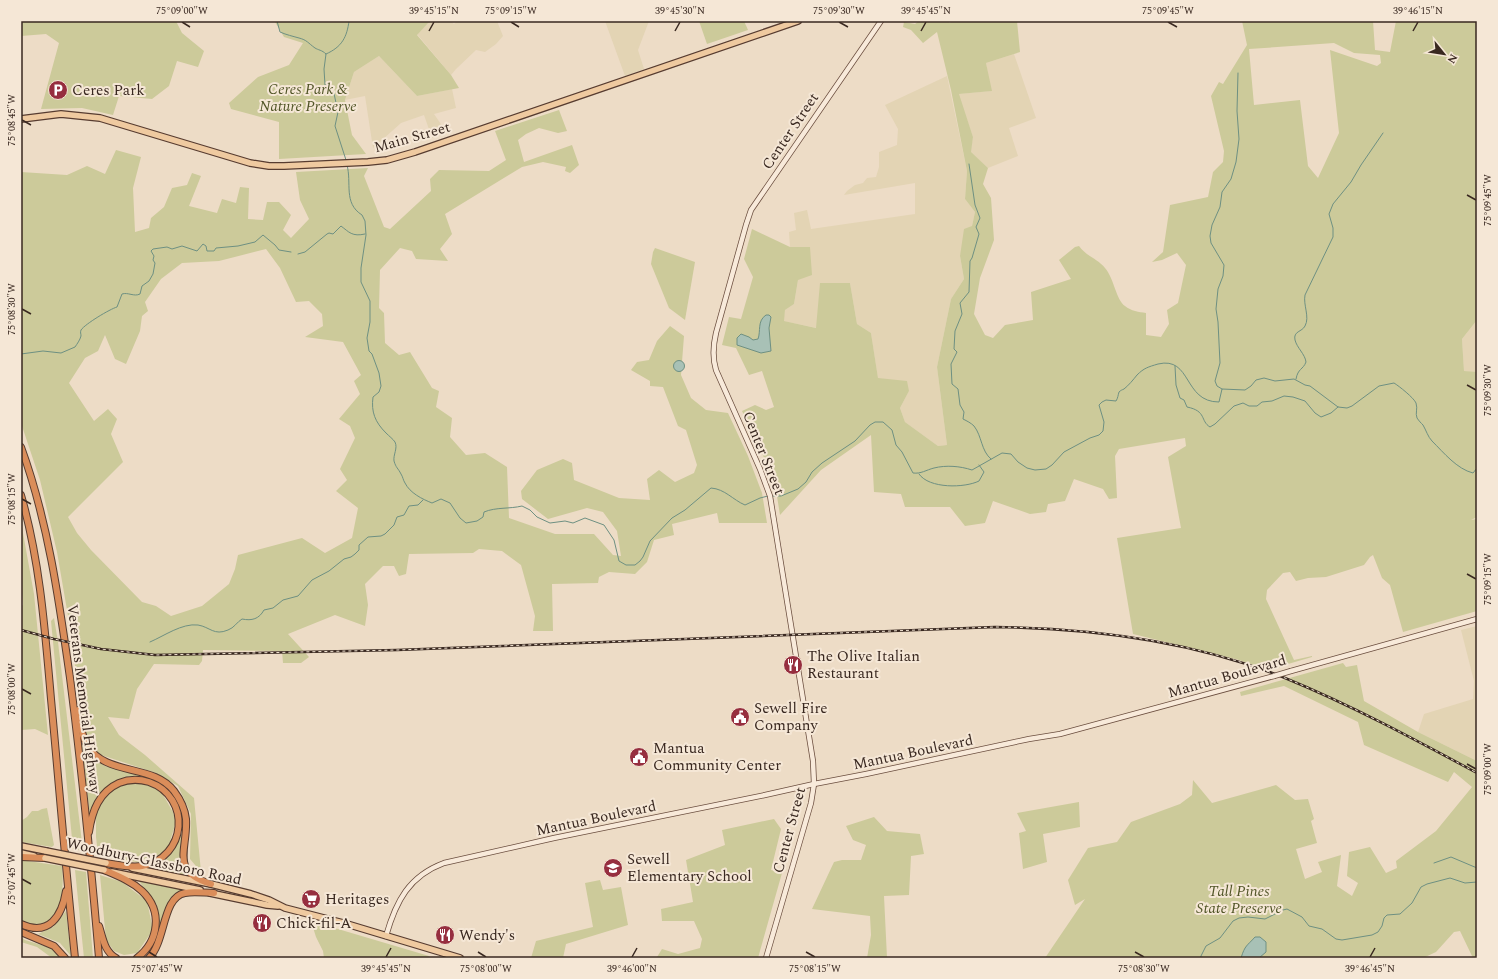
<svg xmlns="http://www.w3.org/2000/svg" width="1498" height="979" font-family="Spectral,serif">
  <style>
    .farmland { fill: #e3d4b4 }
    .green { fill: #ccca9a; fill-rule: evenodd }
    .water { fill: #a8c1b6; stroke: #6e9082 }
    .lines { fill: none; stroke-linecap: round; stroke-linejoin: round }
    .stream { stroke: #6e9082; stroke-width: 1 }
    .secondary-casing { stroke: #6b4e3f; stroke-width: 6 }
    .primary-casing { stroke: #573c30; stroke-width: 8 }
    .highway-casing { stroke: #573c30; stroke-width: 8 }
    .secondary { stroke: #f8eada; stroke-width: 4.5 }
    .primary { stroke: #efcaa0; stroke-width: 5.5 }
    .highway { stroke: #da8d5a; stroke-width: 6 }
    .rail-casing { stroke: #392820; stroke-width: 2.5 }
    .rail { stroke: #f5e7d6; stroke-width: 1; stroke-dasharray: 3; stroke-linecap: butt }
    .secondary-bridge-casing { stroke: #6b4e3f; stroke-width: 6; stroke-linecap: butt }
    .primary-bridge-casing { stroke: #573c30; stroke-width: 8; stroke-linecap: butt }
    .secondary-bridge { stroke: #f8eada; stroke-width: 4.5 }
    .primary-bridge { stroke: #efcaa0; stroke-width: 5.5 }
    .ticks { fill: none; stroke: #392820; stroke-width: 1.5 }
    .labels { text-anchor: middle; stroke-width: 4; stroke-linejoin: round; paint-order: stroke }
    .park-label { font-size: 15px; font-style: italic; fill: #515527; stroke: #f5e7d6 }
    .poi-label { font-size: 15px; fill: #392820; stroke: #f5e7d6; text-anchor: start }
    .street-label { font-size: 15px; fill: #392820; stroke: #f5e7d6 }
    .neatline { fill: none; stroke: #392820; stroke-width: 1.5 }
    .ticks-label { font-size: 10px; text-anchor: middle; fill: #392820 }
  </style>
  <rect width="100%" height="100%" fill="#eddcc6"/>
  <g class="farmland">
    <path d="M430,21H451L454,24L457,21H497L503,36L496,44L485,52L476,50L456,69L451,75L417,34Z"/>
    <path d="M605,21H649L638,50L644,69L625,76Z"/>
    <path d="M1014,54L1036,118L1009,128L1018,156L988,168L970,152L973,137L958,94L991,91L986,63Z"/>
    <path d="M379,56L417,96L452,89L456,108L434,114L447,133L432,138L424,115L401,123L373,148L365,96L345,100L354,72Z"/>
    <path d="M947,76L967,171L965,199L975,212L972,226L960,256L964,279L951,299L937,367L947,445L938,446L905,422L900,408L909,391L878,379L871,333L857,324L850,283L817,328L783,321L785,310L794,304L798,280L790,247L789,232L796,230L794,213L807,210L811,229L915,214V183L844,195L847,191L855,185L863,183L867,178L876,177L879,167V152L897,145L898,129L885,105Z"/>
    <path d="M1477,320V372L1476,373L1464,371L1462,339Z"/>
    <path d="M1477,626V761L1418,732L1424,714L1473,699L1474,681L1461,630Z"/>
  </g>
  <g class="green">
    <path d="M21,21H176L182,33L204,51L198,67L177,61L169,86L152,99L119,96L113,115L82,108L41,109L59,43L46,34L21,36Z"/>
    <path d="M255,21H430L417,35L451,75L459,88L417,96L379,56L354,72L345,100L352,135L366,154L279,159V122L231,109L229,103L258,77L289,65L303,43L284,37L275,22H255Z"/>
    <path d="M699,21H744L748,30L707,44Z"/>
    <path d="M919,21H948L950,23L951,21H1017L1020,52L986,63L992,91L959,94L973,137L971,152L988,168L983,184L991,198L994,240L980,278L974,314L985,335L993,338L1005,325L1033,320L1031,292L1071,279L1059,260L1075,247L1079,246C1086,256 1098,259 1105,268C1114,278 1116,300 1125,306C1131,311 1139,312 1146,313V335L1161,337L1169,324L1167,310L1178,303L1186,265L1177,253L1162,260L1152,262L1163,252L1170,205L1208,197L1213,172L1223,162L1224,151L1211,96L1219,82L1223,84L1247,45L1242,21H1373L1375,50L1390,52L1396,21H1477V320L1462,339L1464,371L1477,372V517L1471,520L1477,519V611L1403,632L1390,585L1382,578L1373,555L1370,557L1364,565L1326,577L1308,578L1296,581L1290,572L1283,573L1267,590L1266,599L1294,660L1312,656V657L1288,664L1270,671L1239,660L1133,634L1117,538L1181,528L1168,457L1186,446L1185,438L1119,449L1115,456L1117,498L1109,499L1103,489L1074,479L1065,501L1048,504L1046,512L1030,514L993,501L985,523L965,526L950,507H905L901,494L874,492L871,435L821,470L780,515L776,490L761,450L742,411L755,405L766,410L774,407L762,371L749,375L736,348L722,345L729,317L741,319L753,277L744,259L752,229L790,247H810L812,275L798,280L794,304L785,310L784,321L816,328L820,283H850L857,324L871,333L878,378L907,381L909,391L900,408L905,422L938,446L947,445L937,367L951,299L964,279L960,256L964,229L972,226L975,212L965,199L967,171L951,90L937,32L923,43L911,30L903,27L904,22L915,24ZM1334,43L1354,53L1380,55L1381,63L1377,66L1330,50L1339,133L1318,178L1308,166L1300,100L1254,105L1249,49Z"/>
    <path d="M559,110L567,131L558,133L539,128L526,134L518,140L524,162L572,145L579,165L570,173L565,171L566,167L543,162L522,167L445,214L452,234L440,249L448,261L416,259L412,251L400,248L380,270L379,308L384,313L385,343L399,355L410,352L432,388L439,391L436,407L452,418L450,437L466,455L485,453L507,467L509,518L555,534H594L613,555L621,556L617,531L603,512L587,508L548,519L522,499L521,491L537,470L563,459L572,463L574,480L619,498L650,500L647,479L659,470L675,482L694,473L697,465L686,430L678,426L663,387L650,386V381L631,370L637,362L649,360L657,341L670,326L684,336L681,375L691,398L706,410L728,413L748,456L762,493L767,523H719L717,513L672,524L674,535L654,540L647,562L635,574L609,572L599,577L598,583L552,584L553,631H533L535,616L521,565L502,551L479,549L473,553L409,554L406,574L399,576L394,566H383L365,584L368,605L365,626L335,615L288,634L309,657L301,663H283L282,651L203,650L202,661L199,665L154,664L137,689L129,719L108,717L119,735L145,755L194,798L201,872L190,859L191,814L178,786L156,773L98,754L88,740L80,709L72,639L57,552L40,480L21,423V172L67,175L87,166L105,174L116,150L141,157L133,188L135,232L149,228L151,218L164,207L172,188L187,185L192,173L201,176L189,206L217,213L222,199L236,203L240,187L249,188L248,219L263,220L267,202H279L291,215L283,230L291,238L309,219L300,200L296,172L368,168L364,176L384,227L390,229L431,191L430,179L439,170L489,171L506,160L495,131ZM266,249L280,268L296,302L309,301L322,314L323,326L305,337L343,342L361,375L354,381L360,394L339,419L350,426L355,438L340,469L347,480L336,491L358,508L352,538L325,553L302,538L238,555L235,569L229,584L202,606L171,616L156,606L142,602L91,550L77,533L68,517L123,462L111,434L117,419L108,409L94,421L69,383L85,358L98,351L105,335L115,359L126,364L140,331L142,316L148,311L145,302L161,279L182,263L219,261Z"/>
    <path d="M655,248L695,262L685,320L669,308L651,264L653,252Z"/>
    <path d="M21,522L34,594L48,735L35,729L21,730V606L23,605L21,582Z"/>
    <path d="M54,618L58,642L83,851L73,849L51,621Z"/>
    <path d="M1343,663L1346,667L1357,665L1364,701L1418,732L1477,761V958H1474L1472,956L1460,931L1454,932L1436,952L1423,958H1045L1085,899L1075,905L1068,880L1088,848L1117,842L1131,822L1180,804L1192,795L1193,780L1212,803L1276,785L1295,800L1308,799L1314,819L1311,821L1317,843L1296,849L1305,879L1322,872L1318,862L1341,855L1337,886L1352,896L1358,883L1347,876L1349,852L1370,847L1386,873L1397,868L1396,861L1436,831L1472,787L1454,772L1448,782L1364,745L1358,722L1284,686L1241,696L1240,692Z"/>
    <path d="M82,742L93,757L105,766L141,776H129L103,790L90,817Z"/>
    <path d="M141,780L162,793L173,812L176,822L167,851L141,863L98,854L96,837V812L107,792L121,783Z"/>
    <path d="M1079,802L1080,827L1043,834L1047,862L1023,869L1019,833L1026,831L1017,813Z"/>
    <path d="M47,808L54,845L52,847L21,842V821L27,817L32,811H38L42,809Z"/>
    <path d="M874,817L887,831L920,834L924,854L911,856L909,895L884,896L887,958H867L871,935L870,916L812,909L834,862L842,860H861L866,845L853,840L846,826Z"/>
    <path d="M774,819L781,829L771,870L782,873L758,958H662L657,957L662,949L678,954L700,948L702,939L694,921H662L661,909L693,902L686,860L725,845L722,830Z"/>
    <path d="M183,830L181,856L190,876L149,867L167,858L177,844Z"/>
    <path d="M21,860L62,866C65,894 60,937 21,921Z"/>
    <path d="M75,870L86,872L93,958H84Z"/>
    <path d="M100,875L122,882L147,901L153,930L137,953L124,955L114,951L106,940Z"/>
    <path d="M138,880L183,890L168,905L159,930L157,905Z"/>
    <path d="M600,880L603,890L621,887L628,925L566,944L563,958H531L536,941L593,927L585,883Z"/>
    <path d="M66,911L71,956L60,943L38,934L53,927Z"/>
    <path d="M311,921L429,956L428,958H324L323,951L316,937Z"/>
    <path d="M21,937L25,940L51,948L60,958H52L37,947L21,942Z"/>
  </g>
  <g class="water">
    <path d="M766,315H769L771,317L769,328L771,351L761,353L737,345V338L741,334L749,337L753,340L758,339C761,331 757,321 766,315Z"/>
    <circle cx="679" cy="366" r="5.5"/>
    <path d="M1255,937H1260L1266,942V952L1259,958H1241C1245,945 1247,946 1255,937Z"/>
  </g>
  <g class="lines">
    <g class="stream">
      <path d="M277,21L280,32C287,35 292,36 299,38C307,40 308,43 315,48C318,50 322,50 326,54L324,69L325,85H330L333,89L338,112L335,126L346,160"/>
      <path d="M326,54C342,47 347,37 349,21"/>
      <path d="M969,164L975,205L980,218L976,227L979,234L972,258L970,261L969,292L960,303L962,314L955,331L954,349L957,352L951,364L952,384L958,389L960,405L964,412L963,419C967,421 971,423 974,426C982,436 981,451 991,459"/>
      <path d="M347,165C352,183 343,203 362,215L365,221L366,235L361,268V282L370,301V322L367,338L369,351L372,354L379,373L381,386L379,392L373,397C371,412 375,422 386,433C389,436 393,439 395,442C398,448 393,455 394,461C396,468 398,468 401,474C403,477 403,480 405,483C410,493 422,499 432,503L441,499L450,503L460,518L466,523L477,521L483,517L484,512C496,507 510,509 522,506L530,510L537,517L550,523L565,521L573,523L585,518L604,525L614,540L619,561L626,565H635L640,561L643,557L650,541L672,518L685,510L711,488C725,489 733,500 745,505L760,498L768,496"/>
      <path d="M298,254L305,252L327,234L329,233L333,234L341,226C349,232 352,237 365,234"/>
      <path d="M21,354L43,351L61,353L75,347C77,344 80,340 81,336C81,333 80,333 81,330C85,324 110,309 117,307L122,294C128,292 134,297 140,294L142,286L149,281L153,274L155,263L153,260L154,256L151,251L153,249L167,247L172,249L182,246L197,251L203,244L206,246L207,251H214L216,248L238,246L255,242L263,235L275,245L279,250L291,252"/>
      <path d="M1175,366L1176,385L1180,398L1184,400L1187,407C1207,411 1200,421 1210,427L1215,424L1234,406L1243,403L1249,406H1257L1262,402L1272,401L1284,396L1293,397L1305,401L1315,413L1321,417L1331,413L1338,407"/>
      <path d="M1296,379C1298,368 1303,370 1306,362C1305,354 1297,348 1295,340C1293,331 1302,332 1305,326C1310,317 1303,305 1305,295L1333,237V228L1329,214L1333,204L1351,182L1361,165L1383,133"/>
      <path d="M1222,389L1217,386L1215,381L1220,363L1218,322L1216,309L1218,289L1223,276L1224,265L1211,243L1210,236L1212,225L1220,207L1222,192L1231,179L1236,162L1239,139L1237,111L1238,73"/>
      <path d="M919,474C929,489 965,488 979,481L984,472L979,465"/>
      <path d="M772,496H781L798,489L806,482L812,472L822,463L855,441L870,425L875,422H883L892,430L896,445L902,452L913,473C921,474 926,470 934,468C946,465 960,466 972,470L1002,453L1011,454L1018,462L1027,468L1035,470L1046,469L1052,465L1064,452L1090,438L1099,435L1103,431L1104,422L1099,405L1102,402L1106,400L1116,401C1118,398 1118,395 1119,392C1121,390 1122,390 1124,389C1129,385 1133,380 1137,375C1144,368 1148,367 1158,364C1192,356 1183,402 1219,402L1222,389L1245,390L1251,386L1256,380L1264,378L1275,381L1294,379L1305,385L1310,386L1338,407L1347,408L1352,406L1379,386L1394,383C1399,386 1414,398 1416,403C1418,409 1415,413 1417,418C1419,421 1421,423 1423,425C1426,430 1428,437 1432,441C1444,453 1457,469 1473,473L1477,468"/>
      <path d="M150,642C164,636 182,623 198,625C210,627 214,636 228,630C234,628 237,622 242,619C252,621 259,619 264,610L273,608L283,600L298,596L312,580L329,571L344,559L351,557L355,554L359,550V545L368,537L381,536L385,534L394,525L397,517L404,515L409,506L418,505L423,500"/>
      <path d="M1434,863L1451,857L1477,868"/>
      <path d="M1201,957L1205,958"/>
      <path d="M1200,958L1206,946L1220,938L1233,921L1239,918L1248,917L1265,919L1283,910L1287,909L1302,917L1309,926L1322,929L1336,939L1342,940L1372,935L1378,932L1382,926L1384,918L1387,915L1400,914L1412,903L1421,887L1427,884L1450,878L1465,883L1477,882"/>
    </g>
    <g class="secondary-casing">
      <g id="secondary">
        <path d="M1291,671L1477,619"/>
        <path d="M386,936C396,901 409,876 444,863L554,838L765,795L814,784L866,774L1029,739L1060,734L1274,676"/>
        <path d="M766,958L811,803L814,784L813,761L770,496L760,469L716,370C712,357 713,346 716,333L746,225L751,210L881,21"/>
      </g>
    </g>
    <g class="primary-casing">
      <g id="primary">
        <path d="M21,119L61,114L100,118L250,163L269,166H284L368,162L387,160L415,152L798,21"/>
        <path d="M21,846L46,851"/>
        <path d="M21,853L34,856"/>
        <path d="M132,868L211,884L251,894L269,900L285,908L347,924L460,958"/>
        <path d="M112,872L200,890"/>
        <path d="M210,893L267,905L278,906"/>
      </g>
    </g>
    <g class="highway-casing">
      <g id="highway">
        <path d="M21,447C48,521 59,600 70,678C82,771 91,864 99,958"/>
        <path d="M21,495C40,561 45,630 51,699C59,785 66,872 75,958"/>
        <path d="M78,710C80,722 81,735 87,745C106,777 153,763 174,791C180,799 185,810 186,819C188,850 169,871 211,884"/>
        <path d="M89,832C92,811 99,792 119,783C129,779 139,779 149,782C192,797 187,858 142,866C131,868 118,865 106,863"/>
        <path d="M21,857L45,858"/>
        <path d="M104,870C118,876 131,881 142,891C163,911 159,941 137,958"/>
        <path d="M21,924C49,937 62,916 66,891"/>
        <path d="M99,926C103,938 104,951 116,958"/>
        <path d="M21,932L54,946L65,958"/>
        <path d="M149,958C166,941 162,897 185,893C194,891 205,893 214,893"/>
      </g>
    </g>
    <use href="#secondary" class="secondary"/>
    <use href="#primary" class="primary"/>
    <use href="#highway" class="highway"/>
    <g class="rail-casing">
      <path id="rail" d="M21,630L54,639L101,649L155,655L397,650L995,627C1093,628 1193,641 1285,678C1351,705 1414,739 1477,773"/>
    </g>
    <use href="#rail" class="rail"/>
    <g class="secondary-bridge-casing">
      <path id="secondary-bridge" d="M1274,676L1291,671"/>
    </g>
    <g class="primary-bridge-casing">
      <g id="primary-bridge">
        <path d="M46,851L106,863"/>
        <path d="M45,858L104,870"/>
      </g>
    </g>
    <use href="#secondary-bridge" class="secondary-bridge"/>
    <use href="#primary-bridge" class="primary-bridge"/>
  </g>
  <path class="ticks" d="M182,22L190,27M511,22L519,27M839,22L848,27M1168,22L1177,27M429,31L434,22M675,31L680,22M921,31L926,22M1413,31L1418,22M22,120L31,125M1467,195L1476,200M22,309L31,314M1467,385L1476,390M22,499L31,504M1467,574L1476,579M22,689L31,694M1467,764L1476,769M22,879L31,884M149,952L157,957M478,952L486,957M806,952L815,957M1135,952L1144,957M386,957L391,948M632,957L637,948M1370,957L1375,948"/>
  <defs>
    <g id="parking-disc" transform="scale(1)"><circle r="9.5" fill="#962e3f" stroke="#f5e7d6"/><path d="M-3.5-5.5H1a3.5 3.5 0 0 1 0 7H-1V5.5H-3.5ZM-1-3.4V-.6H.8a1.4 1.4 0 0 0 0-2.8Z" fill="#fff"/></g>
    <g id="restaurant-disc" transform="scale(1)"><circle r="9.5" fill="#962e3f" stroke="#f5e7d6"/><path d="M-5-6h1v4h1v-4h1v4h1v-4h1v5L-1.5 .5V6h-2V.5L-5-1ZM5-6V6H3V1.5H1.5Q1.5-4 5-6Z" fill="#fff"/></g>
    <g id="civic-disc" transform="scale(1)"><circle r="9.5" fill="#962e3f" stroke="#f5e7d6"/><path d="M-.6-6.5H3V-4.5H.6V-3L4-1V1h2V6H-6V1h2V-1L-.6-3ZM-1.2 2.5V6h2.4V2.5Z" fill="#fff"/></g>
    <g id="school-disc" transform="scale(1)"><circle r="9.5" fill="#962e3f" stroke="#f5e7d6"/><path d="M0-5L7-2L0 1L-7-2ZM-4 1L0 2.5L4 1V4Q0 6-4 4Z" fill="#fff"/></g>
    <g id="supermarket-disc" transform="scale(1)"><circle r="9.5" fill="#962e3f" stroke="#f5e7d6"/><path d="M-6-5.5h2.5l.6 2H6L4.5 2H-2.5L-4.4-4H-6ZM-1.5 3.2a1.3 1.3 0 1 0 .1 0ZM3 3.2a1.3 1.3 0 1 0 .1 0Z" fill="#fff"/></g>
  </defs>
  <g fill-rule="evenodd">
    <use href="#parking-disc" x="58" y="90"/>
    <use href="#restaurant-disc" x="793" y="665"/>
    <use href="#civic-disc" x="740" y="717"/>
    <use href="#civic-disc" x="639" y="757"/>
    <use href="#school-disc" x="613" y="868"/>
    <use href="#supermarket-disc" x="311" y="899"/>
    <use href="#restaurant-disc" x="262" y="923"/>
    <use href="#restaurant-disc" x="445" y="935"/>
  </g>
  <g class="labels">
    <g class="park-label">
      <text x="308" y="94">Ceres Park &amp;<tspan x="308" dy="17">Nature Preserve</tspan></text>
      <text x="1239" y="896">Tall Pines<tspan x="1239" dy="17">State Preserve</tspan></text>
    </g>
    <g class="poi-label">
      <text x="72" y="95">Ceres Park</text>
      <text x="807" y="661">The Olive Italian<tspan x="807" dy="17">Restaurant</tspan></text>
      <text x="754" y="713">Sewell Fire<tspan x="754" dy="17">Company</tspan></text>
      <text x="653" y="753">Mantua<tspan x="653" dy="17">Community Center</tspan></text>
      <text x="627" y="864">Sewell<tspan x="627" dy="17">Elementary School</tspan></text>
      <text x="325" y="904">Heritages</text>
      <text x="276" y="928">Chick-fil-A</text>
      <text x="459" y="940">Wendy's</text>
    </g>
    <g class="street-label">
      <text transform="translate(790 131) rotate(-56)" y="5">Center Street</text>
      <text transform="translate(412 137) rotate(-16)" y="5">Main Street</text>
      <text transform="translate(764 453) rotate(68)" y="5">Center Street</text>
      <text transform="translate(1227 676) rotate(-16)" y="5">Mantua Boulevard</text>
      <text transform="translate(84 699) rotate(83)" y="5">Veterans Memorial Highway</text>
      <text transform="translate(913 752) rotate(-12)" y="5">Mantua Boulevard</text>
      <text transform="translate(596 818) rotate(-12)" y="5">Mantua Boulevard</text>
      <text transform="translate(789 830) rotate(-75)" y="5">Center Street</text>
      <text transform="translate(154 861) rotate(12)" y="5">Woodbury-Glassboro Road</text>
    </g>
  </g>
  <rect width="1498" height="979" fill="none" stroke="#f5e7d6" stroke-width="44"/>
  <g transform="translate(1444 54) rotate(120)" stroke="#f5e7d6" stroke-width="3" paint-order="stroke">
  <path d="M0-3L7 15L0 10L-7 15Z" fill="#392820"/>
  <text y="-6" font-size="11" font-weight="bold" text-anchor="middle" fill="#392820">N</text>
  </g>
  <rect x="22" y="22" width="1454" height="935" class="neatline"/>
  <g class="ticks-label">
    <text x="182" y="14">75°09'00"W</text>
    <text x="434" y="14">39°45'15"N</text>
    <text x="511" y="14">75°09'15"W</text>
    <text x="680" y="14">39°45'30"N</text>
    <text x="839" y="14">75°09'30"W</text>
    <text x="926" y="14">39°45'45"N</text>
    <text x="1168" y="14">75°09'45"W</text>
    <text x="1418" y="14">39°46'15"N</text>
    <text transform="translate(11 120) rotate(-90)" y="4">75°08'45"W</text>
    <text transform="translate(1487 200) rotate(-90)" y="4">75°09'45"W</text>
    <text transform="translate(11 309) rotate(-90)" y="4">75°08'30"W</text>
    <text transform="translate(1487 390) rotate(-90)" y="4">75°09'30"W</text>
    <text transform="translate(11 499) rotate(-90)" y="4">75°08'15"W</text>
    <text transform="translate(1487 579) rotate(-90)" y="4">75°09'15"W</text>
    <text transform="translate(11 689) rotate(-90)" y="4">75°08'00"W</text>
    <text transform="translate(1487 769) rotate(-90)" y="4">75°09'00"W</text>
    <text transform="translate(11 879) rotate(-90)" y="4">75°07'45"W</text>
    <text x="157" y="972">75°07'45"W</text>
    <text x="386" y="972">39°45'45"N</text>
    <text x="486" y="972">75°08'00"W</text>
    <text x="632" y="972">39°46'00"N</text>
    <text x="815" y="972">75°08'15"W</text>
    <text x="1144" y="972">75°08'30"W</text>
    <text x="1370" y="972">39°46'45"N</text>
  </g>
</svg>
